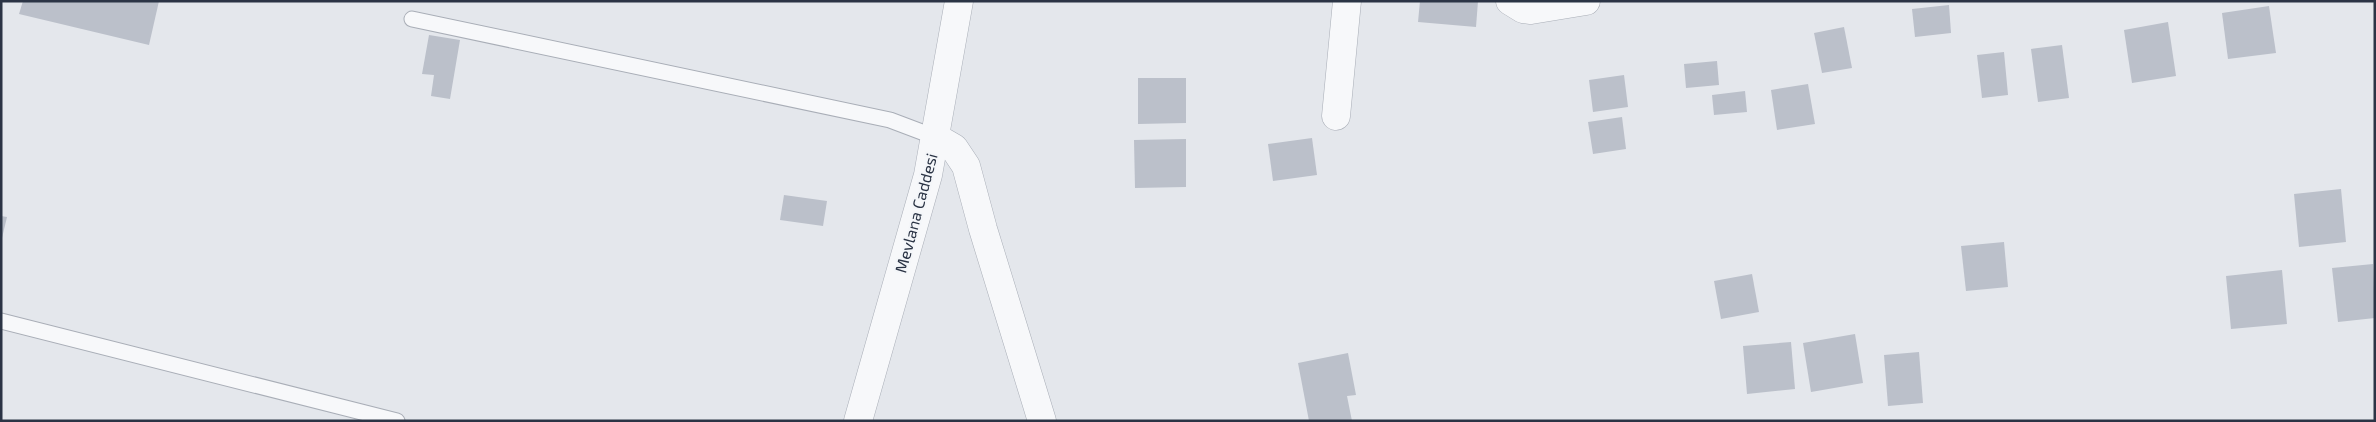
<svg xmlns="http://www.w3.org/2000/svg" width="2376" height="422" font-family="'Exo 2',sans-serif">
  <style>
    .building { fill: #bbc0ca }
    .lines { fill: none; stroke-linecap: round; stroke-linejoin: round }
    .service-casing { stroke: #a9aeb7; stroke-width: 17 }
    .minor-casing { stroke: #a9aeb7; stroke-width: 29 }
    .tertiary-casing { stroke: #a9aeb7; stroke-width: 29 }
    .service { stroke: #f7f8fa; stroke-width: 15 }
    .minor { stroke: #f7f8fa; stroke-width: 28 }
    .tertiary { stroke: #f7f8fa; stroke-width: 28 }
    .labels { text-anchor: middle; stroke-width: 4; stroke-linejoin: round; paint-order: stroke }
    .street-label { font-size: 16px; fill: #2b3445; stroke: #f4f6f9 }
  </style>
  <rect width="100%" height="100%" fill="#e4e7ec"/>
  <g class="building">
    <path d="M23,1H159L149,45L19,14Z"/>
    <path d="M1420,1H1478L1476,27L1418,22Z"/>
    <path d="M1949,5L1951,33L1915,37L1912,9Z"/>
    <path d="M2269,6L2276,53L2228,59L2222,13Z"/>
    <path d="M2168,22L2176,76L2132,83L2124,30Z"/>
    <path d="M1844,27L1852,68L1822,73L1814,33Z"/>
    <path d="M429,35L460,40L450,99L431,96L434,75L422,74Z"/>
    <path d="M2062,45L2069,98L2038,102L2031,49Z"/>
    <path d="M2004,52L2008,95L1982,98L1977,55Z"/>
    <path d="M1717,61L1719,85L1686,88L1684,64Z"/>
    <path d="M1624,75L1628,107L1593,112L1589,80Z"/>
    <path d="M1138,78H1186V123L1138,124Z"/>
    <path d="M1808,84L1815,124L1777,130L1771,90Z"/>
    <path d="M1745,91L1747,112L1714,115L1712,95Z"/>
    <path d="M1622,117L1626,149L1593,154L1588,122Z"/>
    <path d="M1312,138L1317,175L1273,181L1268,144Z"/>
    <path d="M1186,139V187L1135,188L1134,140Z"/>
    <path d="M2341,189L2346,242L2299,247L2294,194Z"/>
    <path d="M784,195L827,201L823,226L780,220Z"/>
    <path d="M1,216L7,217L2,238H1Z"/>
    <path d="M2004,242L2008,287L1966,291L1961,246Z"/>
    <path d="M2373,264L2375,318L2338,322L2332,268Z"/>
    <path d="M2282,270L2287,324L2231,329L2226,276Z"/>
    <path d="M1752,274L1759,312L1721,319L1714,281Z"/>
    <path d="M1855,334L1863,383L1811,392L1803,343Z"/>
    <path d="M1791,342L1795,389L1747,394L1743,346Z"/>
    <path d="M1919,352L1923,403L1888,406L1884,355Z"/>
    <path d="M1348,353L1356,395L1347,396L1352,421H1309L1298,363Z"/>
  </g>
  <g class="lines">
    <g class="service-casing">
      <g id="service">
        <path d="M412,19L890,120L935,137"/>
        <path d="M1,321L397,421"/>
      </g>
    </g>
    <g class="minor-casing">
      <g id="minor">
        <path d="M1510,1L1523,9L1531,10L1586,1"/>
        <path d="M1336,116L1347,1"/>
        <path d="M935,137L954,148L966,166L983,229L1042,421"/>
      </g>
    </g>
    <g class="tertiary-casing">
      <path id="tertiary" d="M858,421L928,175L959,1"/>
    </g>
    <use href="#service" class="service"/>
    <use href="#minor" class="minor"/>
    <use href="#tertiary" class="tertiary"/>
  </g>
  <g class="labels">
    <g class="street-label">
      <text transform="translate(916 213) rotate(-75)" y="6">Mevlana Caddesi</text>
    </g>
  </g>
  <rect width="2376" height="422" fill="none" stroke="#2b3445" stroke-width="5"/>
</svg>
